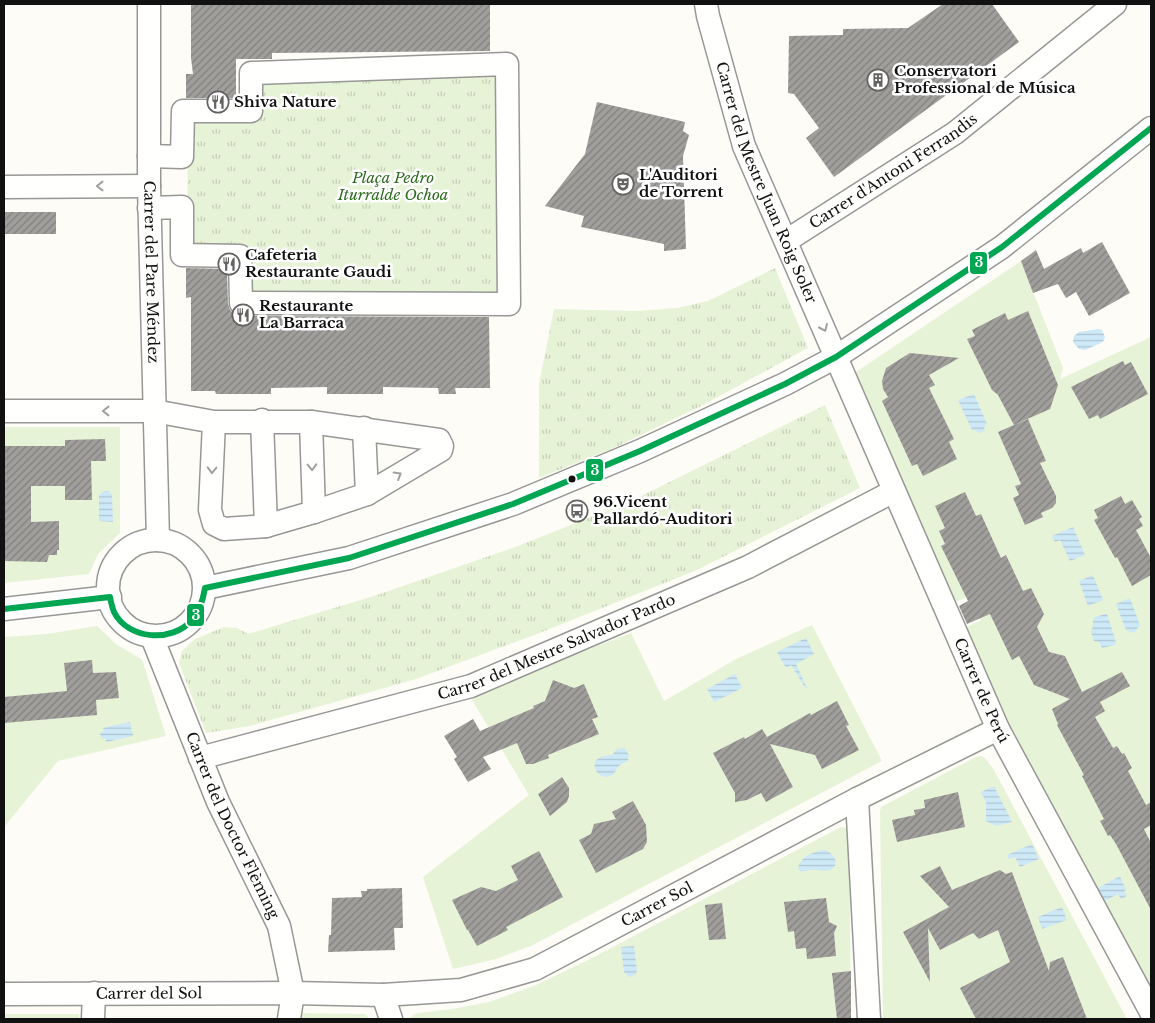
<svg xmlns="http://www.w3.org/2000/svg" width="1155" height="1023" font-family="'Libre Baskerville',serif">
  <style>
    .grass { fill: #e7f3d7 }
    .park { fill: url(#park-tufts) }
    .water { fill: url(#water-rules) }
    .building { fill: url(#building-hatch) }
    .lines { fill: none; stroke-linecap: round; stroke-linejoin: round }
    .minor-casing { stroke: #979795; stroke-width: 25 }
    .minor { stroke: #fffffe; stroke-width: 22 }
    .bus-1-casing { stroke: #fff; stroke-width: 10 }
    .bus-1 { stroke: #00a651; stroke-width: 6 }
    .oneway { stroke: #a0a09f }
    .bus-dot { fill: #111; stroke: #fff; stroke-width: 2 }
    .labels { text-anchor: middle; stroke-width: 5; stroke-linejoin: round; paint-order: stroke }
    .poi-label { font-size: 15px; font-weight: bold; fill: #111; stroke: #fff; text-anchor: start }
    .street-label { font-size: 15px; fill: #111; stroke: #fff }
    .park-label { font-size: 15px; font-style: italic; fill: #2f6b1f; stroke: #fff }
    .line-badge { stroke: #fff; stroke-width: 2 }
    .badge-label { font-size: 14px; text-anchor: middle; font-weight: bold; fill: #fff }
  </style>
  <defs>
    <pattern id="park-tufts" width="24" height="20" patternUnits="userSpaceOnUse" patternTransform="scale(1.25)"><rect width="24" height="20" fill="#e7f3d7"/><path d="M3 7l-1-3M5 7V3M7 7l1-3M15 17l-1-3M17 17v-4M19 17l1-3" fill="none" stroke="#c5cfb8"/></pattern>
    <pattern id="water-rules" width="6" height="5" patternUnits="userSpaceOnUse" patternTransform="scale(1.25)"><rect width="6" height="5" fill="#cde8f7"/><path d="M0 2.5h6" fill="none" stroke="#afc6d3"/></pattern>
    <pattern id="building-hatch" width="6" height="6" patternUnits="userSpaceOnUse" patternTransform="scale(1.25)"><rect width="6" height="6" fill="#a19f9c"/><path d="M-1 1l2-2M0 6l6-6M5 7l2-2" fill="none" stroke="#82807e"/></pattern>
  </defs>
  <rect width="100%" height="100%" fill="#fdfcf7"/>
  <g class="grass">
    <path d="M1021,261L1063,368L1060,379L1151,337V995L1001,711L963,629L981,620L970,596L952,603L853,384L856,372Z"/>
    <path d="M4,427H120V533L98,554L89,574L4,583Z"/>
    <path d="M812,625L882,761L531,946L496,959L453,969L423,877L529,795L469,695L631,633L664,701L738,658Z"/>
    <path d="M97,626L116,644L141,659L143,662L166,736L58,761L4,827V637L47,634Z"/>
    <path d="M981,756L985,758L994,770L1127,1019H883L880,811L881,807L976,757Z"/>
    <path d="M841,827L847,828L849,834L851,1019H409L413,1015L418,1013L452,1009L489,1002L536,985L588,960Z"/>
    <path d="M300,1013L365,1014L370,1019H299Z"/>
    <rect x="4" y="1014" width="75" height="5"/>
  </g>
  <g class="park">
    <path d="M505,70L507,300L247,298L246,253L187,252L188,114L254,115L256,79Z"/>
    <path d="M775,268L808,348L703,405L616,447L539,478V384L554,309L637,311L677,308L708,301Z"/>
    <path d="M825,405L860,488L697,570L537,634L413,680L250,726L206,733L179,663L182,651L195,639L224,627L237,628L248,634L377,595L518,546L629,502Z"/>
  </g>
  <g class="water">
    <path d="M1099,329L1102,330L1105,337L1103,342L1085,350L1079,349L1073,342L1074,336L1079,332Z"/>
    <path d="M974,394L987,424L985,425L984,431L980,433L974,430H972L958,400Z"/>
    <path d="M104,491H109L112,495L113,522L99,521V495Z"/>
    <path d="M1073,527L1085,555L1070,561L1060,540L1055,542L1052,536Z"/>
    <path d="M1093,575L1103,600L1088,606L1079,581Z"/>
    <path d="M1130,598L1140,625L1134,633L1126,630L1116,604Z"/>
    <path d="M1105,614H1107L1116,642L1115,645L1102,648L1099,642L1094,641L1091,632L1093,626V618Z"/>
    <path d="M806,638L814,654L796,664L807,688L806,689L791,665L786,668L777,652Z"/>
    <path d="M735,674L742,688L714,702L707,689Z"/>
    <path d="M130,722L133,736L106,742V739L101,738L100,733L104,731L103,728Z"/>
    <path d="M624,748L629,755L628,760C625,763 620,764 618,767C615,771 615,774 610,776C597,782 582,756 612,755L617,749Z"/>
    <path d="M994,786L1012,822L996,826L986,821V802L981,792Z"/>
    <path d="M1032,844L1039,859L1020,867L1015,857L1009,859L1007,855Z"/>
    <path d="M824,850C834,852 842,866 829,870C824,872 818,869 812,870C807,870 804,872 800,871L798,868C801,856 813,852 824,850Z"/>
    <path d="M1120,876L1126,890L1124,891L1127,896L1121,899L1118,894L1105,901L1098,888Z"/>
    <path d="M1062,907L1067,920L1042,929L1038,917Z"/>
    <path d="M634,946L637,971L635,975L629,977L624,972L621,947Z"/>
  </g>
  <g class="building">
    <path d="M191,4H490V51L272,53V59H236V98H186V74H193L191,58Z"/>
    <path d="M943,4H992L1019,42L834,177L806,138L819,128L794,94L788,93L789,36L843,35V29L908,28Z"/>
    <path d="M597,102L685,122L683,131L689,135L683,156L686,249L664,251V244L581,227L584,216L545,206L585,154Z"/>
    <rect x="4" y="212" width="52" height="22"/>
    <path d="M1102,242L1130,293L1089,316L1076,292L1066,298L1058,284L1033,293L1021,261L1036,250L1044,269L1081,248L1083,253Z"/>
    <path d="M186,268L227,269L228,304L230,310L234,314L240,316L489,317L490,388H455L456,394H439L438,388L383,387V394H327V387L271,388V394H216L215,391H191V297L186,298Z"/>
    <path d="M1028,311L1058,385L1050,409L1014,425L998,395L992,390L967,339L975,336L972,330L1005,313L1008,320Z"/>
    <path d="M910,353L959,358L929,375L935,385L929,388L954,439L949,442L957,459L923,476L917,464L912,466L882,401L888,397L883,389L882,381L886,368Z"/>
    <path d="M1123,361L1125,365L1131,362L1148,394L1100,419L1098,415L1089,419L1071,387Z"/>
    <path d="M1028,419L1046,461L1040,463L1056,496V503L1052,508L1041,513L1043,517L1025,525L1013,498L1019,495L1015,486L1021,484L998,432Z"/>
    <path d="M105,439L106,461H91L92,500H65V486H31V522L59,521V550H57V555H49L47,562L4,561V446H65V440Z"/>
    <path d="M965,492L976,516L981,514L1001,558L1006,555L1023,591L1031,588L1044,614L1037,627L1049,652L1065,656L1082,692L1122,672L1130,686L1100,702L1105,711L1095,717L1113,748L1117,746L1122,754L1124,753L1132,768L1128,771L1146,805L1151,802V825L1144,829L1151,843V910L1116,844L1110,835L1108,836L1100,821L1104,819L1082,776L1084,775L1057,725L1058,724L1052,709L1070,699L1034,685L1019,656L1012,660L990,614L967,624L959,606L968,601L941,546L945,544L939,531L945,528L935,506Z"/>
    <path d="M1121,496L1125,504L1132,500L1142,517L1139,519L1143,526L1136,530L1151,558V575L1132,586L1117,557L1115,558L1094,520L1098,518L1094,510Z"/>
    <path d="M92,660L93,673L116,672L119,698L96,700L97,715L4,723V697L67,691L64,663Z"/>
    <path d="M553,680L574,688L584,684L598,717L592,719L599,734L548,755L549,758L533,764H526L517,743L483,757L491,769L468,782L454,759L457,757L444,736L473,719L480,731L534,708L533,706L545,701Z"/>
    <path d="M837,701L849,725L846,726L859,750L822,769L815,755L770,744L793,787L766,802L761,793L747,800L735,802V793L713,753L744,737L745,739L762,729L767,737L810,713L811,715Z"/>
    <path d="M562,777L569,788V796L567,802L550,816L538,794Z"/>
    <path d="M958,792L965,827L897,842L892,820L915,815L914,810L925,808L924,800Z"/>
    <path d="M633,801L646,825L647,842L643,849L596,873L579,840L591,834L594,824L616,819L612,812Z"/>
    <path d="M539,851L563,897L506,927L508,930L477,946L468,930H467L452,900L481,887L496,891L518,880L511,866Z"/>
    <path d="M940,866L952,890L1000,870L1006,874L1012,872L1049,971L1050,962L1063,957L1087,1019H976L960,988L1010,962L998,930L979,939L973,933L940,950L928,928L930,982L903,932L949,907L920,876Z"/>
    <path d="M402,888L403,928H394L395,950L328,952L329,935H331L332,898L362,897L361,891H367V889Z"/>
    <path d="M826,898L829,922L837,926L834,933L836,956L807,959L806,948L796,949L794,931L788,932L784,902Z"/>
    <path d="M722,903L726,939L709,940L705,905Z"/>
    <path d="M851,971V1019H837L832,973Z"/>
  </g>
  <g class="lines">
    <g class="minor-casing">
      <g id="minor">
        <path id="s1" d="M149,4V186L158,540"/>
        <path id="s2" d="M706,4L708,16L744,146L998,729L1151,1012"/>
        <path d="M149,156L182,157L183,111H251V73L507,64L509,304L241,303L240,256L182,255V207L149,208"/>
        <path d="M4,187L149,186"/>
        <path id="s3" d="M786,241L955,133L1115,4"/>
        <path d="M4,411H154L214,422H311L439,440L442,446L441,450L367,494L314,512L266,526L224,529L214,524L210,510L214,422"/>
        <path d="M262,420L266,526"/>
        <path d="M311,422L314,512"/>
        <path d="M364,428L367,494"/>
        <circle cx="156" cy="588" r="48"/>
        <path d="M205,588L349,558L513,504L640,451L785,384L836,357L1002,247L1151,128"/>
        <path d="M4,609L110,597"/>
        <path id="s4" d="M152,637L218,802L279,926L293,993L289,1019"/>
        <path id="s5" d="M200,758L471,686L748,567L894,491"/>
        <path d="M857,799L869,1019"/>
        <path id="s6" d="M4,994L293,993L383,995L461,990L535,969L857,799L998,729"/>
        <path d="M383,995L391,1019"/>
        <path d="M93,1019L94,993"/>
      </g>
    </g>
    <use href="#minor" class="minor"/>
    <g class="bus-1-casing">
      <path id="bus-1" d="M4,609L110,597C111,602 112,607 114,612C128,640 172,643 192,620C200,611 203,600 205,588L349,558L513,504L640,451L785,384L836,357L1002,247L1151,128"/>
    </g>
    <use href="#bus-1" class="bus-1"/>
  </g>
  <defs><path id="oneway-chevron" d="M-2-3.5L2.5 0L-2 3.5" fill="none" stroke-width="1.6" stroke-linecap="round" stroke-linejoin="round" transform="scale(1.25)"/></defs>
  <g class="oneway">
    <use href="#oneway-chevron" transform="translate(100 186) rotate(180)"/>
    <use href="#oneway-chevron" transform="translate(824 328) rotate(66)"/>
    <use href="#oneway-chevron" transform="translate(106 411) rotate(-180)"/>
    <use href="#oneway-chevron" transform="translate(312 467) rotate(88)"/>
    <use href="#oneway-chevron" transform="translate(212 470) rotate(92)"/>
    <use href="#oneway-chevron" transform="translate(398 475) rotate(-31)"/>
  </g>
  <defs>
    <g id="building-ring" transform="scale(1.125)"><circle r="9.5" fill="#fff" stroke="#646362" stroke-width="1.5"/><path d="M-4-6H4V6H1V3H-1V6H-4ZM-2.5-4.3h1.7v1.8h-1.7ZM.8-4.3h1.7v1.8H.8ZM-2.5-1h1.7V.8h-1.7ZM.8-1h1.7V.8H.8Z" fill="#646362"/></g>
    <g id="restaurant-ring" transform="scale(1.125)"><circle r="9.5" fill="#fff" stroke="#646362" stroke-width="1.5"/><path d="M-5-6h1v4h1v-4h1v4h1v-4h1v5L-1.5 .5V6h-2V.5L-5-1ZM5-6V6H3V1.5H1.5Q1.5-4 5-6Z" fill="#646362"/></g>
    <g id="theatre-ring" transform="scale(1.125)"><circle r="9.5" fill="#fff" stroke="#646362" stroke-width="1.5"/><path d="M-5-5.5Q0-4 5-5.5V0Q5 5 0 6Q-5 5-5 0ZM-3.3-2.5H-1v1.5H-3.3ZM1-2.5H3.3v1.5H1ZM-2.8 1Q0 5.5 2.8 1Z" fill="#646362"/></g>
    <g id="bus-ring" transform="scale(1.125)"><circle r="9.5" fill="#fff" stroke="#646362" stroke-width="1.5"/><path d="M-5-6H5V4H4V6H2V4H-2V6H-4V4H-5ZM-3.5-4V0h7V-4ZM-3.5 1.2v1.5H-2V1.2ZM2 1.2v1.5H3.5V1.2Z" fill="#646362"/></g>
  </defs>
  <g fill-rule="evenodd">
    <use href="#building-ring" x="878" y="80"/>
    <use href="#restaurant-ring" x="218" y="102"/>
    <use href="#theatre-ring" x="623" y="184"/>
    <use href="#restaurant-ring" x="229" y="264"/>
    <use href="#restaurant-ring" x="243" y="315"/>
    <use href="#bus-ring" x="577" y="511"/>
  </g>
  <circle class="bus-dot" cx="572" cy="479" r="4.5"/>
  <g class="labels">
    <g class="poi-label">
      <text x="894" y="76">Conservatori<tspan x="894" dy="17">Professional de Música</tspan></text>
      <text x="234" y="107">Shiva Nature</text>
      <text x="639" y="180">L'Auditori<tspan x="639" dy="17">de Torrent</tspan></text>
      <text x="245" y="260">Cafeteria<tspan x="245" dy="17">Restaurante Gaudi</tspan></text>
      <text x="259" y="311">Restaurante<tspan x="259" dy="17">La Barraca</tspan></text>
      <text x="593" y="507">96.Vicent<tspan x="593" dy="17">Pallardó-Auditori</tspan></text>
    </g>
    <g class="street-label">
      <text dy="5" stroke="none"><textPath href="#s3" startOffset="128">Carrer d'Antoni Ferrandis</textPath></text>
      <text dy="5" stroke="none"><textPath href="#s2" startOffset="189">Carrer del Mestre Juan Roig Soler</textPath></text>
      <text dy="5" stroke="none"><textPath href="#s1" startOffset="268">Carrer del Pare Méndez</textPath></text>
      <text dy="5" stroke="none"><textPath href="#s5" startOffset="374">Carrer del Mestre Salvador Pardo</textPath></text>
      <text dy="5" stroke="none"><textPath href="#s2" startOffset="741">Carrer de Perú</textPath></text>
      <text dy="5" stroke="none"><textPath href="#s4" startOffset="205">Carrer del Doctor Flèming</textPath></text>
      <text dy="5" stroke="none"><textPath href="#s6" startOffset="672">Carrer Sol</textPath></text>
      <text dy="5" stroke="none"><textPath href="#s6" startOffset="145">Carrer del Sol</textPath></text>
    </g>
    <g class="park-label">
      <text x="393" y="183">Plaça Pedro<tspan x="393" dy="17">Iturralde Ochoa</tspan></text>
    </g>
  </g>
  <g class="line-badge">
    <rect x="969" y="251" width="19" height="24" rx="5" fill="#00a651"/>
    <rect x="585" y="458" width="19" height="24" rx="5" fill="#00a651"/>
    <rect x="186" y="603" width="19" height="24" rx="5" fill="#00a651"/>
  </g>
  <g class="badge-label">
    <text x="979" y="267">3</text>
    <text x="595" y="475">3</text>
    <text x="196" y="620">3</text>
  </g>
  <rect width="1155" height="1023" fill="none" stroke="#111111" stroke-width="10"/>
</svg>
